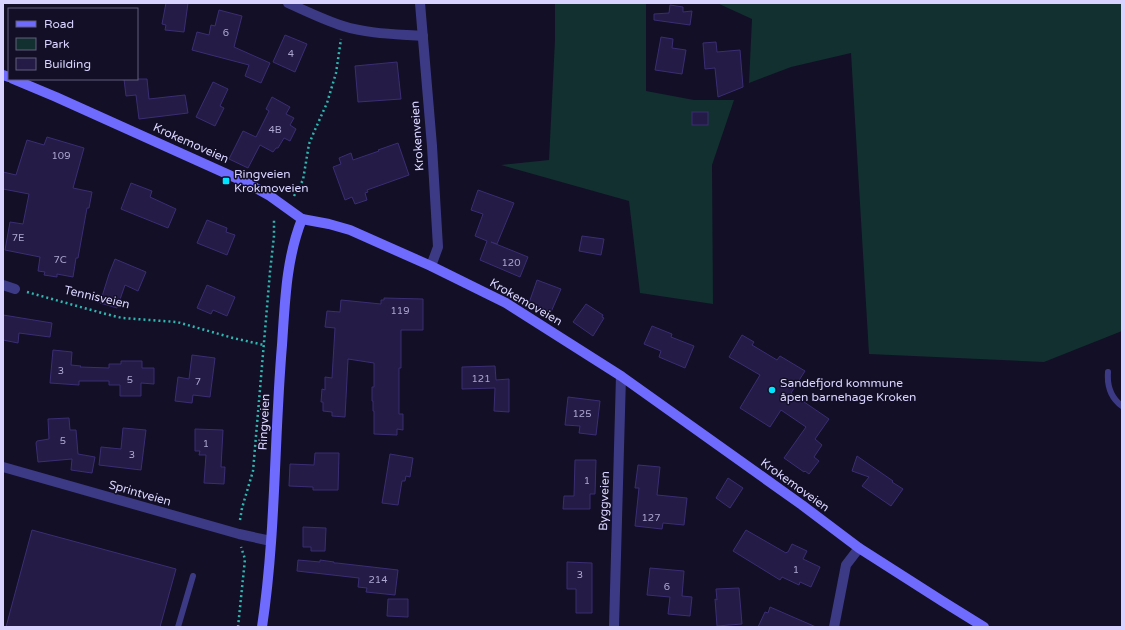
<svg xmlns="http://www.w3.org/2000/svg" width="1125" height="630" font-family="'Varela Round',sans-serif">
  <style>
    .green { fill: #12302f }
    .building { fill: #241b47; stroke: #3b2d73 }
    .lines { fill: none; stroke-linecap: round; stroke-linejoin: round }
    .path { stroke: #2fb8b0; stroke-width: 2.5; stroke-dasharray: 2 3; stroke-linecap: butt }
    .service { stroke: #3d3a85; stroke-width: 6 }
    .minor { stroke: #3d3a85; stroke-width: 10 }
    .tertiary { stroke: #3d3a85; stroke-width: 10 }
    .secondary { stroke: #6f6bff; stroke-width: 10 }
    .poi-dot { fill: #00e5ff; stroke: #130f26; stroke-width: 1.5 }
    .labels { text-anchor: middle; stroke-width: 3; stroke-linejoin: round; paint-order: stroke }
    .number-label { font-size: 10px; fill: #aca6d1 }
    .street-label { font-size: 12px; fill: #d9d4ff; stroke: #130f26 }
    .poi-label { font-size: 12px; fill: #d9d4ff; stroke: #130f26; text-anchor: start }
  </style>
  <rect width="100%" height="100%" fill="#130f26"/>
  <g class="green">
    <path d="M555,3H646V91L694,100H734L712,165L713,304L640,293L629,201L501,165L549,160L555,40Z"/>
    <path d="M717,3H1122V331L1044,362L869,354L851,53L791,67L749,83L752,19Z"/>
  </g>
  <g class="building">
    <path d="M166,3H188L184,32L165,30L166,25L162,24Z"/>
    <path d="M670,5L683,7V12L692,11L690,25L654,20V14L669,13Z"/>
    <path d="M219,10L242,16L234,47L270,63L261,83L245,76L249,65L192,50L197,32L209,35L211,25L215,26Z"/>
    <path d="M285,35L307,44L295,72L273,62Z"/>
    <path d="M661,37L673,39L672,48L686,50L682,74L655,70Z"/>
    <path d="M716,42L717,52L740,50L743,87L718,97L715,68L705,69L703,43Z"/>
    <path d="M397,62L401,99L358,102L355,66Z"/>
    <path d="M124,79H147L149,99L185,95L188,113L139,119L136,95L126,96Z"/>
    <path d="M213,82L228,89L220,106L224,108L215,126L196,117Z"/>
    <path d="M272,97L290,107L286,114L294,118L290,125L296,129L290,141L284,138L278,148H276L273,152L260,145L248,168L229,159L243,131L256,137L269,111L266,109Z"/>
    <rect x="692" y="112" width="16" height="13"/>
    <path d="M47,137L84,148L73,188L92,192L89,208H87L78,258H76L73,277L57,274V277L44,275L45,272L38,271L40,257L5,250L10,222L23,224L29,194L3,189V172L16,175L27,140L44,145Z"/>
    <path d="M398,143L409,175L367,190L368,192L365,193L367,200L355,204L352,197L345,200L333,167L341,164L339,158L351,153L353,160L379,151L378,150Z"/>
    <path d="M131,183L152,191L150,197L176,209L168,228L121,209Z"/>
    <path d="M478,190L514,203L497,244L491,242L528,257L520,277L480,260L487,241L475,236L483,214L471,210Z"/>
    <path d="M207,220L227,228L226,232L235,235L227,255L197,243Z"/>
    <path d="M582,236L604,239L601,255L579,251Z"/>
    <path d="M115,259L146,272L138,291L125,285L117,308L100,303L109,274Z"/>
    <path d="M537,280L561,289L551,312L529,303Z"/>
    <path d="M207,285L235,297L227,316L213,310L211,314L197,308Z"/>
    <path d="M384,298L423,299V330H401V368H399V414H403V430L397,429V435L374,434V411H373V401H372V387H374V363L348,359L345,417L332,416V412L323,411V402H321L322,389L325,390V377L332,378L335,328L325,327L327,311L340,312L341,300L381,304V300H384Z"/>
    <path d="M586,304L603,315L602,317L604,318L593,336L573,322Z"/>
    <path d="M3,315L52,323L50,337L19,333L18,343L3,340Z"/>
    <path d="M652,326L672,334L671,337L694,346L685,368L659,357L661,351L644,344Z"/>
    <path d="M742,335L754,342L752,345L777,360L780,356L805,371L791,393L829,419L815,439L822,445L814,457L819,461L809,474L805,471L804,472L784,458L806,427L781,410L770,427L740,408L760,375L729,357Z"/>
    <path d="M53,350L72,352L71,365L81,366L80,367L109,368V364H121V361H142V368H154V384L141,383V396H120V385H109V381H79V385L50,383Z"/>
    <path d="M192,355L215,358L210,397L193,395L192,403L175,401L178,377L189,379Z"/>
    <path d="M495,366L496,380L509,379V412L494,411L495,388L462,389V367Z"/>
    <path d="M568,397L600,401L596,435L579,433L580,426L565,425Z"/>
    <path d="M69,418L70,430H76L78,454L95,457L92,473L71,470L72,459L38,462L36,443L37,441L49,439L48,419Z"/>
    <path d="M123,428L146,430L141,470L99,465L101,447L121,449Z"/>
    <path d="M195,429L223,430L221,467H225L224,484L204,483L206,455H199L200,451H195Z"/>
    <path d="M315,453H339L338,490H313V487L289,486L290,464L314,465Z"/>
    <path d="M390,454L413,458L410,477L406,476L405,481H402L398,505L382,503Z"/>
    <path d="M857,456L893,481L892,482L903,489L891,506L862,486L869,477L852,471Z"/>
    <path d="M575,460H596L595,494H590V509H563L564,496H574Z"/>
    <path d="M638,465L660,467L657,495L687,498L684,525L663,523L662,529L635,526L639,488H635Z"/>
    <path d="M728,478L743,488L730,508L716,498Z"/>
    <path d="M303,527L326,528L325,551H311V547H303Z"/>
    <path d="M32,530L176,569L160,627H6Z"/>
    <path d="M746,530L786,553L787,552H788L792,544L807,551L803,559L820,567L811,587L800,582L799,585L782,577L780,580L733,551Z"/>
    <path d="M298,560L320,562V560L334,562V563H337L398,570L395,595L366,592L367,588L358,587L359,578L297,571Z"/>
    <path d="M567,562L592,563V613H576V589H567Z"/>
    <path d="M650,568L684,571L682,596L692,597L690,616L668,614L670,597L647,595Z"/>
    <path d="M739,588L742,624L717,626L715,599L717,600L716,589Z"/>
    <path d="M388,599H408V617L387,616Z"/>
    <path d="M770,607L816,627H758L765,612L768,613Z"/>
  </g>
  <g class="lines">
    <g class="path">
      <path d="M294,196L303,180L309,144L314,132L327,103L336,73L341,39"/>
      <path d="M27,292L102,313L122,318L177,322L233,338L264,345"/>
      <path d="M240,520L242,508L253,471L270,272L274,236V218"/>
      <path d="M238,627L245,559L241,547"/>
    </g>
    <g class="service">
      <path d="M1108,372C1107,385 1111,398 1122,406"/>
      <path d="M178,627L193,576"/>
    </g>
    <g class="minor">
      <path d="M288,3C306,11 324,20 343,26C368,34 396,34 423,36"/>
      <path d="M3,285L15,289"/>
      <path d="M3,467L239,534L271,541"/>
      <path d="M614,627L621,376"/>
      <path d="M834,627L846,565L859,548"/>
    </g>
    <path class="tertiary" d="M420,3L432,146L438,247L431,266"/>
    <g class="secondary">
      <path d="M3,75L9,77"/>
      <path d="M13,79L56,97L247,183L270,196L302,219L329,224L350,230L431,266L506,303L621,376L802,505L859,548L942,601L984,627"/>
      <path d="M262,627C276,534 274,439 282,345C285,302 286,259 302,219"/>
    </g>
  </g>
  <g class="poi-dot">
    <rect x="222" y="177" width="8" height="8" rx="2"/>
    <circle cx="772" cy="390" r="4"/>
  </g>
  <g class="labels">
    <g class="number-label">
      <text x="226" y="36">6</text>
      <text x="291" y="57">4</text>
      <text x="275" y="133">4B</text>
      <text x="61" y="159">109</text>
      <text x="18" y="241">7E</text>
      <text x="60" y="263">7C</text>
      <text x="511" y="266">120</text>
      <text x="400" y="314">119</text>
      <text x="61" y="374">3</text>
      <text x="481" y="382">121</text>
      <text x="130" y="383">5</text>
      <text x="198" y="385">7</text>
      <text x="582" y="417">125</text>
      <text x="63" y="444">5</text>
      <text x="206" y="447">1</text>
      <text x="132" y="458">3</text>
      <text x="587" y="484">1</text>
      <text x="651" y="521">127</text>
      <text x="796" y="573">1</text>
      <text x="580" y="578">3</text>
      <text x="378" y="583">214</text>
      <text x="667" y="590">6</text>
    </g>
    <g class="street-label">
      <text transform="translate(417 136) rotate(-94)" y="4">Krokenveien</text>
      <text transform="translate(191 143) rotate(24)" y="4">Krokemoveien</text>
      <text transform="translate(97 297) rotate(13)" y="4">Tennisveien</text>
      <text transform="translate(526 302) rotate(30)" y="4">Krokemoveien</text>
      <text transform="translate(264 422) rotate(-87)" y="4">Ringveien</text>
      <text transform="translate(795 485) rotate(36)" y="4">Krokemoveien</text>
      <text transform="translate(140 493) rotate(16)" y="4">Sprintveien</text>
      <text transform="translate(604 501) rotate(-88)" y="4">Byggveien</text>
    </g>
    <g class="poi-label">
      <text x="234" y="178">Ringveien<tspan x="234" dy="14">Krokmoveien</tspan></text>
      <text x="780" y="387">Sandefjord kommune<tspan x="780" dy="14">åpen barnehage Kroken</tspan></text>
    </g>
  </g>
  <rect width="1125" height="630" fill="none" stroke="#d9d4ff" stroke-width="8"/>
  <rect x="8" y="8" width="130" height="72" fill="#130f26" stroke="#625e7d"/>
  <rect x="16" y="21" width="20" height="6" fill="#6f6bff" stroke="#625e7d"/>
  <text x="44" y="28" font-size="12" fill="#d9d4ff">Road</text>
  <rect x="16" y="38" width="20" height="12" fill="#12302f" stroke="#625e7d"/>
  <text x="44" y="48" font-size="12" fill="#d9d4ff">Park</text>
  <rect x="16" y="58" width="20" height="12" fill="#241b47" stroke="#625e7d"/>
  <text x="44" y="68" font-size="12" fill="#d9d4ff">Building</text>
</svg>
